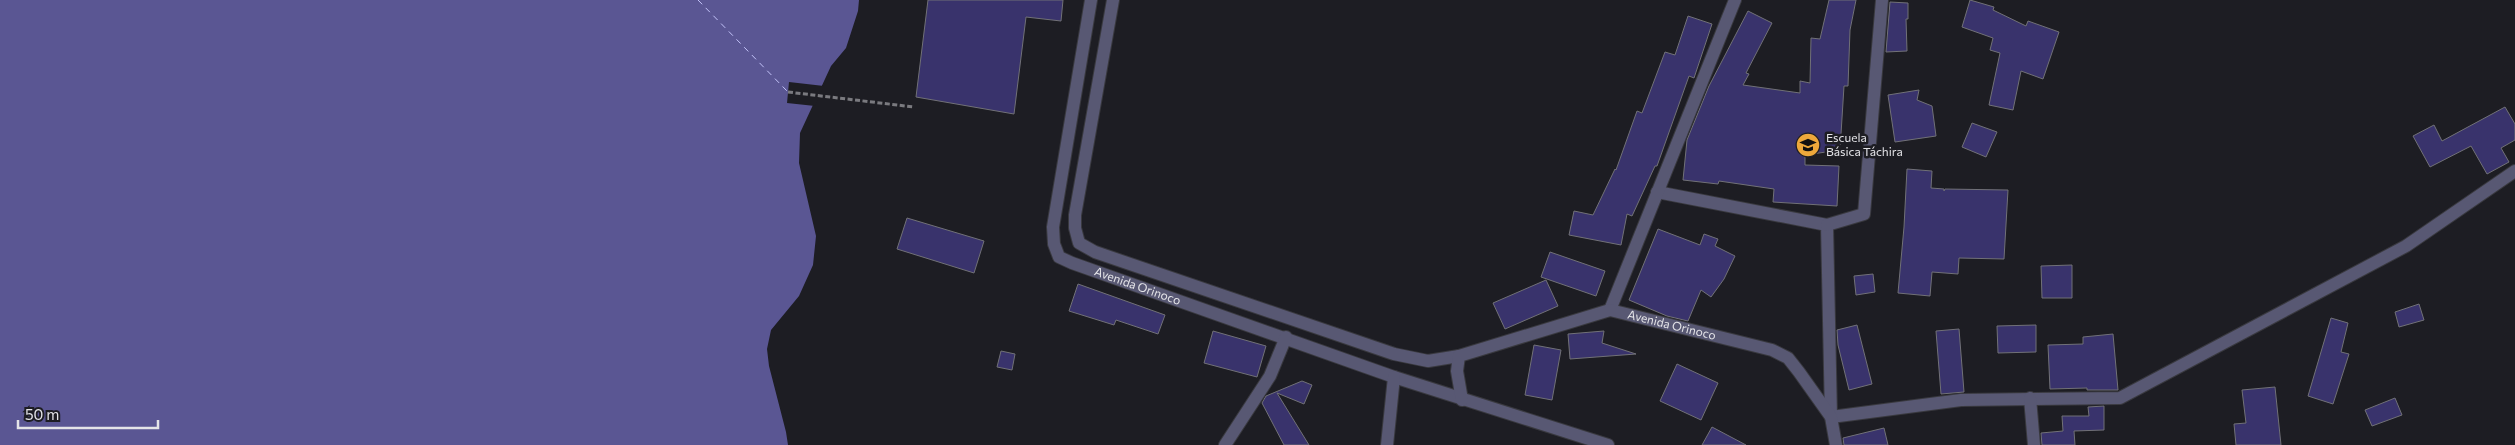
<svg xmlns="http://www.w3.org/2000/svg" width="2515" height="445" font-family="Commissioner,sans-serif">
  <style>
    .water { fill: #5a5693 }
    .pier { fill: #1d1d23 }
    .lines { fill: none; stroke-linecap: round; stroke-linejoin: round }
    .ferry { stroke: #c3c3f9; stroke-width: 1; stroke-dasharray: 6 5; stroke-linecap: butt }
    .building { fill: #39336c; stroke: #717177 }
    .minor-casing { stroke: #39393f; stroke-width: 14 }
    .path { stroke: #7a7a7f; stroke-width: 3; stroke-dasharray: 5 2.5; stroke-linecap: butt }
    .minor { stroke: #585873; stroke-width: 12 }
    .labels { text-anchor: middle; stroke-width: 5; stroke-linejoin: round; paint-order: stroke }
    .poi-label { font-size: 12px; fill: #e4e4e8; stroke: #1d1d23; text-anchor: start }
    .street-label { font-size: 12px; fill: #e4e4e8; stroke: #1d1d23 }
  </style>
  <rect width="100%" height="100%" fill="#1d1d23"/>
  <path class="water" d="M0,0H859L858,11L846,48L831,66L800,133L799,163L816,236L813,265L799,296L771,330L767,349L769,366L786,432L788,445H0Z"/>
  <path class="pier" d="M789,82L824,86L815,106L787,103Z"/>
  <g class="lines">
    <path class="ferry" d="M698,0L788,92"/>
  </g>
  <g class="building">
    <path d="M928,0H1063L1061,21L1026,17L1014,114L916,97Z"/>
    <path d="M1829,0H1856L1850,30L1848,86H1844L1840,150L1805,155V165L1839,166L1837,206L1773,202L1774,189L1719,181L1718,184L1683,180L1687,140L1709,86L1748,11L1772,23L1746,73L1749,74L1743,85L1800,93V81L1810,83L1811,38L1820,39Z"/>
    <path d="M1970,0L1994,7L1993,10L2026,26L2028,21L2059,32L2043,79L2021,71L2013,110L1989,105L2000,53L1990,50L1993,38L1962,27Z"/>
    <path d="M1890,2L1908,3V19H1906L1907,51L1886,52Z"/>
    <path d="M1688,16L1712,24L1694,78L1689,76L1657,166H1655L1632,216L1627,214L1621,245L1569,235L1574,211L1593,215L1615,169L1616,170L1637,111L1642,113L1665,52L1675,55Z"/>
    <path d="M1919,90L1917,100L1932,106L1936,136L1895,142L1888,95Z"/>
    <path d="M2505,107L2515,124V140L2501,148L2509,162L2487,174L2471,146L2430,167L2413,136L2434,125L2442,141Z"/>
    <path d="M1972,123L1997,132L1986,157L1962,147Z"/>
    <path d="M1907,169L1932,171L1931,188L1944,189V191L1945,189L2008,190L2004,259L1959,258L1958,274L1932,272L1930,296L1898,293L1904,227Z"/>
    <path d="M907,218L984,241L974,273L897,249Z"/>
    <path d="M1658,229L1700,245L1704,234L1718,239L1715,246L1735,256L1724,279L1711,297L1701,290L1688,321L1667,316L1629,300Z"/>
    <path d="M1550,252L1605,271L1596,296L1541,277Z"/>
    <path d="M2072,265V298H2042L2041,266Z"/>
    <path d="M1873,274L1875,292L1856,295L1854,276Z"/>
    <path d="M1546,280L1558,306L1505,329L1493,303Z"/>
    <path d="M1078,284L1165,315L1158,334L1116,320L1114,325L1069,311Z"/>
    <path d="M2419,304L2424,320L2399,327L2395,312Z"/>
    <path d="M2331,318L2348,323L2341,352L2349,354L2333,404L2308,396Z"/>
    <path d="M1857,325L1872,384L1849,390L1838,345L1837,330Z"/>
    <path d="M2036,325V352L1998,353L1997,326Z"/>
    <path d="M1959,329L1964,392L1941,394L1936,331Z"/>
    <path d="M1213,331L1266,346L1257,377L1204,363Z"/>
    <path d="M1604,331L1602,343L1636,354L1570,359L1568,334Z"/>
    <path d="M2113,334L2118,390H2087V388L2050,389L2048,345L2083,344V337Z"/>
    <path d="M1534,345L1561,350L1552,400L1525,395Z"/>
    <path d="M1001,351L1015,354L1012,370L997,367Z"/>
    <path d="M1677,364L1718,383L1701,420L1660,401Z"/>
    <path d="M1302,381L1312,385L1304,404L1277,393L1309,445H1284L1262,403L1266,396Z"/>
    <path d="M2275,387L2281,445H2236L2234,424L2246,423L2242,390Z"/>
    <path d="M2395,398L2402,415L2372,426L2365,410Z"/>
    <path d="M2104,406V430L2074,431L2075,445H2042L2041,433L2063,431L2062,416H2089L2088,407Z"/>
    <path d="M1712,427L1746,445H1702Z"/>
    <path d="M1884,428L1888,445H1844L1843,438Z"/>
  </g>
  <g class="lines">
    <g class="minor-casing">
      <g id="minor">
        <path id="s1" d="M1091,0L1053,227L1054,244L1059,257L1072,263L1394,377L1608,445"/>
        <path d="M1113,0L1075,215V228L1079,243L1095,252L1394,354L1428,361L1459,356"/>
        <path d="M1657,192L1827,225L1831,417L1961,400L2120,398L2406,246L2515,171"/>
        <path d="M1827,225L1864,214L1882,0"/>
        <path d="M1610,310L1735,0"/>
        <path d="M2030,398L2034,445"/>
        <path id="s2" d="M1462,400L1457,371L1459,356L1610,310L1772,350L1788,358L1799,372L1831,417L1836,445"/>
        <path d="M1225,445L1270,376L1286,337"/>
        <path d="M1387,445L1394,377"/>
      </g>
    </g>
    <path class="path" d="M788,92L914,107"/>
    <use href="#minor" class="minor"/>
  </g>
  <defs>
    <g id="school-disc" transform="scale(1.25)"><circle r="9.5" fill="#eda83b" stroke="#1d1d23"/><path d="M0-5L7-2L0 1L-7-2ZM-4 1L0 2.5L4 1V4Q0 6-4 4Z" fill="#111"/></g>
  </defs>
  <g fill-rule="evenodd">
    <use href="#school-disc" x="1808" y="145"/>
  </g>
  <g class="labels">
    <g class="poi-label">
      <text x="1826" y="142">Escuela<tspan x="1826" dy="14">Básica Táchira</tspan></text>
    </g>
    <g class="street-label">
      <text dy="4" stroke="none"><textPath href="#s1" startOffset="345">Avenida Orinoco</textPath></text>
      <text dy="4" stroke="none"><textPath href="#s2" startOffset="266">Avenida Orinoco</textPath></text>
    </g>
  </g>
  <path d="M18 420v8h140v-8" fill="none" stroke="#e4e4e8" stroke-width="2.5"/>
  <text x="25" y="420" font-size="15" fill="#e4e4e8" stroke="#1d1d23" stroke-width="4" paint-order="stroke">50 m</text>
</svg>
